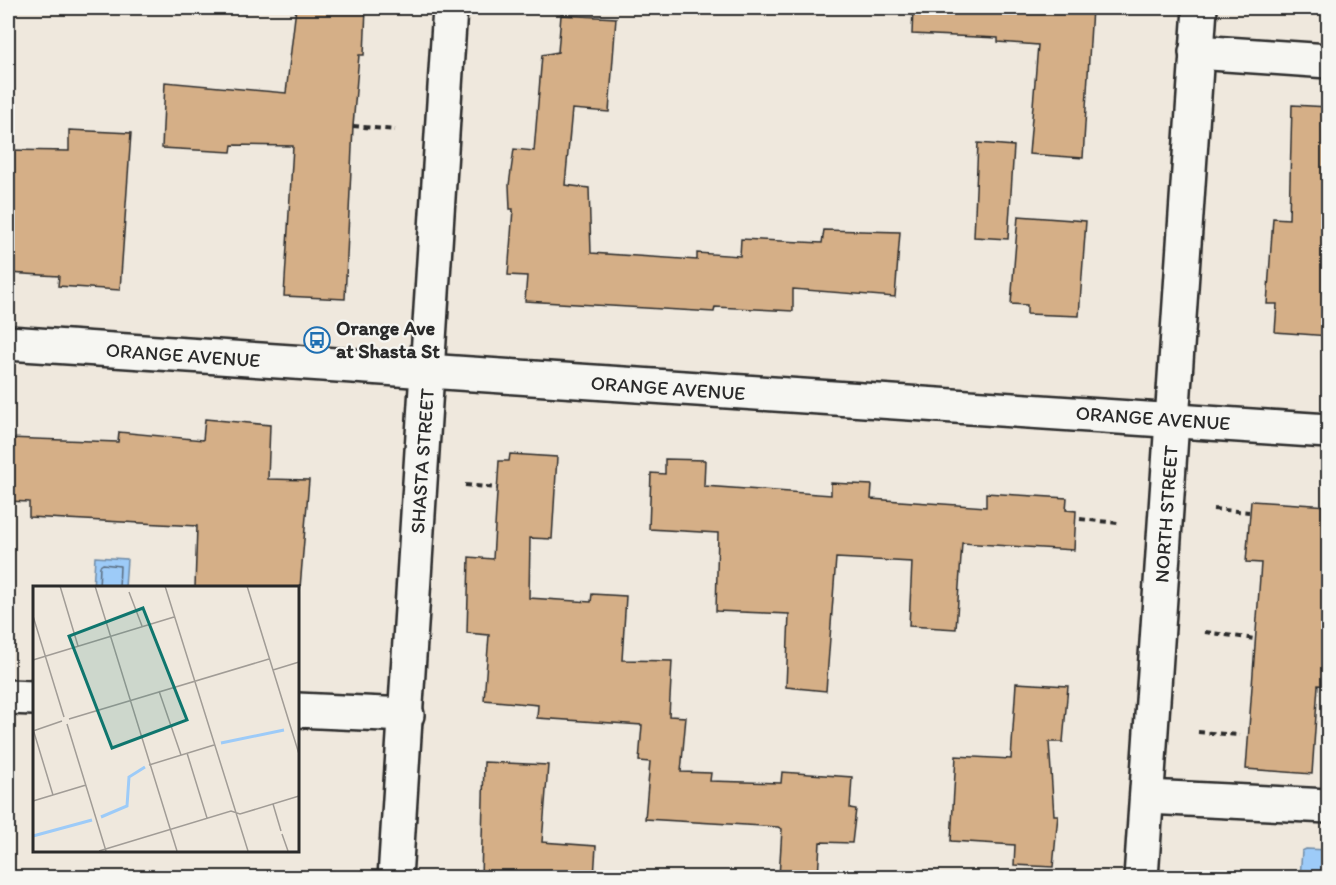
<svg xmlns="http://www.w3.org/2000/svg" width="1336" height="885" font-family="Itim,sans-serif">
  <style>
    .water { fill: #9dcbf8; stroke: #6f8ba6; stroke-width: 1.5 }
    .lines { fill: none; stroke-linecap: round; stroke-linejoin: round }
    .shore { stroke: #596b7d; stroke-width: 1.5 }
    .building { fill: #d5af87; stroke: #2b2b2b; stroke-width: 1.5 }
    .minor-casing { stroke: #2b2b2b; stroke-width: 38 }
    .path { stroke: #2b2b2b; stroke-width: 4; stroke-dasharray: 6 4.5; stroke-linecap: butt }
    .minor { stroke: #f6f6f2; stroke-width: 33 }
    .labels { text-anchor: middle; stroke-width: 4.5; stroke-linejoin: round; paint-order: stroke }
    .poi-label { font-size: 20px; font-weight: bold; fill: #2b2b2b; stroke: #f6f6f2; text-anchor: start }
    .street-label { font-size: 20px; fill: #2b2b2b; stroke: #f6f6f2 }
    .inset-river { fill: none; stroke: #9dcbf8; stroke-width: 3 }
    .inset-road { fill: none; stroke: #a19c96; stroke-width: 1.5 }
    .view { fill: #0f766e; fill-opacity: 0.15; stroke: #0f766e; stroke-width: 3 }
    .inset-edge { fill: none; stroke: #2b2b2b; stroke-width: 3 }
  </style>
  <rect width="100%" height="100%" fill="#efe8dd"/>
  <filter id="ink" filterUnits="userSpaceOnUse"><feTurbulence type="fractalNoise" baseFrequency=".0167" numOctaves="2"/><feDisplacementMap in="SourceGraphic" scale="12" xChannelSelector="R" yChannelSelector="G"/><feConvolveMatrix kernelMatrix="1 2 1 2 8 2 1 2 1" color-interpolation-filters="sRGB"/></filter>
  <g filter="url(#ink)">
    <g class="water">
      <path d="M95,557L127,559L125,588H93Z"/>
      <path d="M1306,849L1328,850V877H1300L1302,851Z"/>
    </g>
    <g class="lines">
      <path class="shore" d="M99,588L100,566L103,564L120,566L119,588"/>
    </g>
    <g class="building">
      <path d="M296,8H366L364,55H359L353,126L345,299L284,296L293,146L232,145L231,152L162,148L165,82L286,93Z"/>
      <path d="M913,8H1092L1083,158L1029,154L1038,45L998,42V38L912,34Z"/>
      <path d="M561,15L616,18L609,112L572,109L565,185L589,188L591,253L697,260V253L740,256L741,239L822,243L824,230L900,232L895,297L793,289V311L715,307L714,312L525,301L527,276L508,275L513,209H510L509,185L514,149L534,151L542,55L558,52Z"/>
      <path d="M1292,105L1329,107V336L1275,332L1277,304H1267L1273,218L1289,219Z"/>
      <path d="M69,130L131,133L120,290L58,286L59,276L8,273V150L69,151Z"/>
      <path d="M978,143L1014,146L1008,239L974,237Z"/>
      <path d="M1018,216L1086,221L1079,316L1027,314V305L1011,304Z"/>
      <path d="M205,419L270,425L268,479L309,480L300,588H195L197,526L29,517V502L8,501V438L118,442L119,432L203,440Z"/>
      <path d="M510,454L557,457L552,539L530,538L529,598L591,602L592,594L626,596L622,660L672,661L669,716L686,717L681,772L711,773L710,781L781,783L782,772L852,777L850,808L856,809L852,843L820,842L818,878L779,877L782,829L778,827L645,819L650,762L639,761L642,725L537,718L538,705L484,700L489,635L467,633L469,557L493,559L499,461H509Z"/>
      <path d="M665,459L705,460L704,486L831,495V483L872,485L871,499L986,507V493L1067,498L1066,510L1076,511L1074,550L962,543L956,629L909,626L912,562L836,558L826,691L786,687L789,614L716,611L718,533L649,529L651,473L665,474Z"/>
      <path d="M1251,501L1329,506V686L1318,685L1312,774L1246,769L1261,563L1246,562Z"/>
      <path d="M1016,683L1068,686L1063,742H1049L1054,815H1058L1053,867L1014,865L1015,845L951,841L956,756L1011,759Z"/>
      <path d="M484,762L548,765L542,842L596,846L594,878H481Z"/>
    </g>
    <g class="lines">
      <g class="minor-casing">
        <g id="minor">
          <path d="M1196,52L1328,61"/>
          <path d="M8,343L1328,431"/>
          <path d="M8,697L34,698"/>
          <path d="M297,710L407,715"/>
          <path d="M1147,797L1328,806"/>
          <path d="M395,878L450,8"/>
          <path d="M1141,878L1200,8"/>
        </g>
      </g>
      <g class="path">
        <path d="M353,126L395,130"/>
        <path d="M465,485L498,488"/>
        <path d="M1213,509L1249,512"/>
        <path d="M1080,519L1118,523"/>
        <path d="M1205,632L1255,639"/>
        <path d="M1198,732L1240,735"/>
      </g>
      <use href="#minor" class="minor"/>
    </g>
  </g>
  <defs>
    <g id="bus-ring" transform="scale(1.35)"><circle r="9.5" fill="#f6f6f2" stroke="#1f6fb2" stroke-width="1.5"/><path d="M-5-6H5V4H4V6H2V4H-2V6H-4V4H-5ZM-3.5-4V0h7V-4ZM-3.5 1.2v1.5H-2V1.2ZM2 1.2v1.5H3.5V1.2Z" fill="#1f6fb2"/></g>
  </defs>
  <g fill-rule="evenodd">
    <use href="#bus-ring" x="317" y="340"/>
  </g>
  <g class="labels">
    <g class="poi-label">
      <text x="336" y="335">Orange Ave<tspan x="336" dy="23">at Shasta St</tspan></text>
    </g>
    <g class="street-label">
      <text transform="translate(183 355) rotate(4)" y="7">ORANGE AVENUE</text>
      <text transform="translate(668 388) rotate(4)" y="7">ORANGE AVENUE</text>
      <text transform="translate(1153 418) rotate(4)" y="7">ORANGE AVENUE</text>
      <text transform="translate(422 461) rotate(-86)" y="7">SHASTA STREET</text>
      <text transform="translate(1166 514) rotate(-86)" y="7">NORTH STREET</text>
    </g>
  </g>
  <g transform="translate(33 586)">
    <rect width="266" height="266" fill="#efe8dd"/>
    <path class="inset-river" d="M188,157L251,144M68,231L94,220L96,191L112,181M0,250L59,234"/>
    <path class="inset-road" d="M27,0L45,60M62,0L144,265M132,0L215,265M214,0L266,168M96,6L109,40M0,30L31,131M0,74L141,31M240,84L266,76M126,105L148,169M36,133L236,73M34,138L73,265M0,143L20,209M0,145L29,135M154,167L174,232M116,179L181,159M0,215L53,199M240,218L248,245M249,248L255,265M66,265L198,225L207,228L266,210"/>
    <path class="view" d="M110,22L154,134L79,162L36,50Z"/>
    <rect width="266" height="266" class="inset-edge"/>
  </g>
  <rect width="1336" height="885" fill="none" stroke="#f6f6f2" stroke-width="30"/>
  <rect x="15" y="15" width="1306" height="855" fill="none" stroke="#2b2b2b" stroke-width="2" filter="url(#ink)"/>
</svg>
